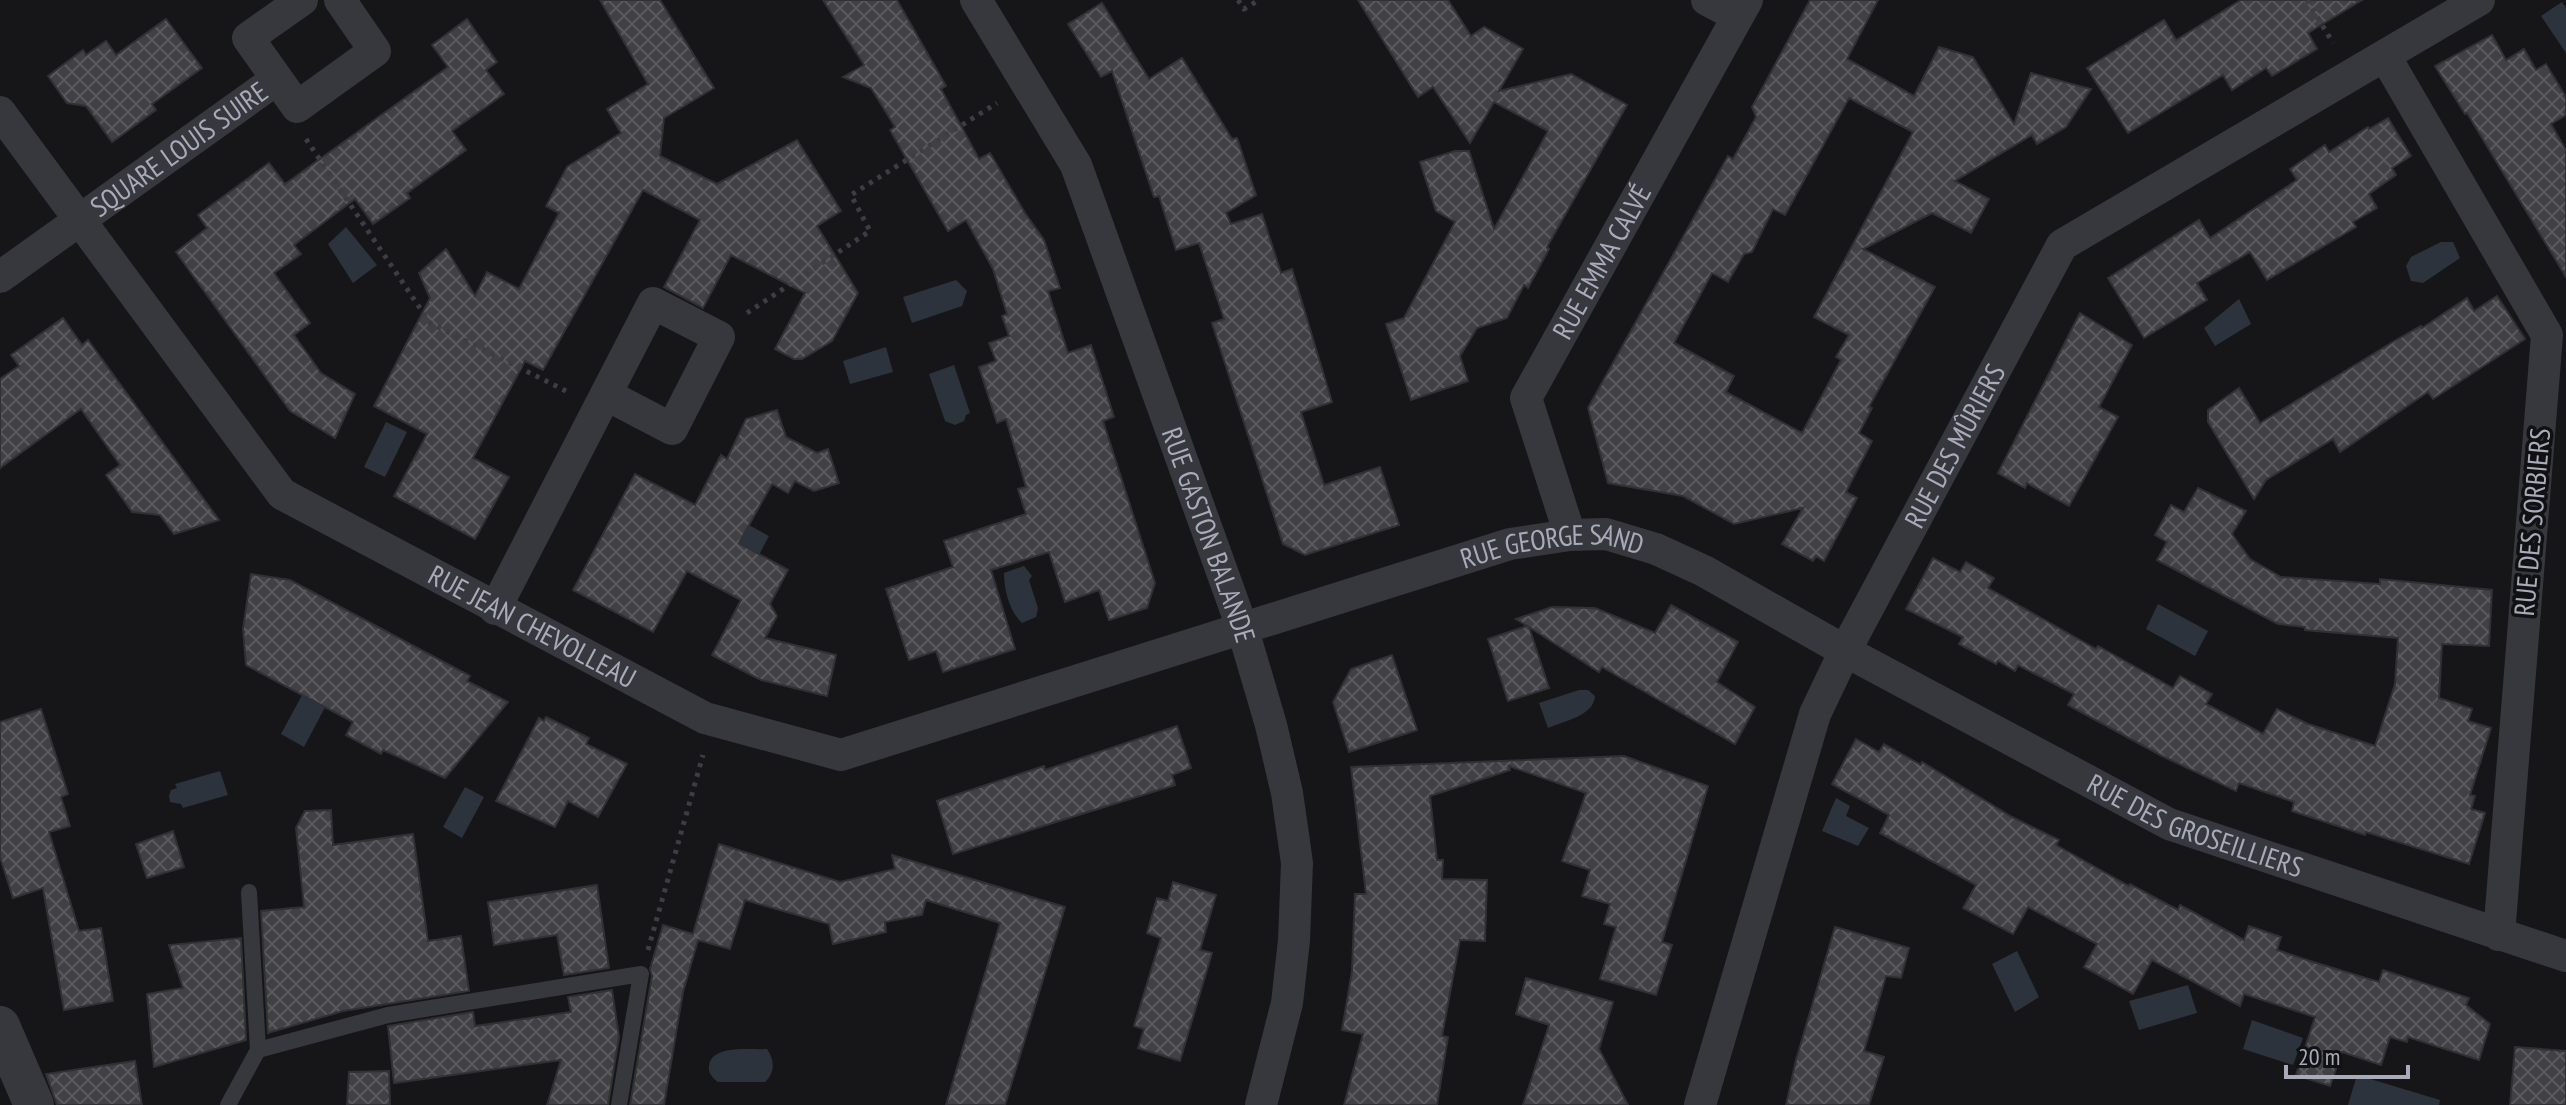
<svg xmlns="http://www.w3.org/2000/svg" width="2566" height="1105" font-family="'PT Sans Narrow',sans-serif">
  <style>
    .water { fill: #2c333d }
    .building { fill: url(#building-cross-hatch); stroke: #313035; stroke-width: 2; fill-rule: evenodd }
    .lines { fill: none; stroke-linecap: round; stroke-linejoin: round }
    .path { stroke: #3d3e45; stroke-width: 5; stroke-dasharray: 4 6; stroke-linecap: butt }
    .service { stroke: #37373e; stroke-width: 16 }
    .minor { stroke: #37373e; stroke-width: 32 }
    .tertiary { stroke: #37373e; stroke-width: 40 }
    .labels { text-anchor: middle; stroke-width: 7; stroke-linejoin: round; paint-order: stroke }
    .street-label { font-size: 28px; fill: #a8abb9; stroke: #111113 }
  </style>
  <defs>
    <pattern id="building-cross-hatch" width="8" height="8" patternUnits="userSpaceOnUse" patternTransform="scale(2)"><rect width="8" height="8" fill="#414045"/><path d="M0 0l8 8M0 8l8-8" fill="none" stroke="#5a595e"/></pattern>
  </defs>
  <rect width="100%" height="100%" fill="#161618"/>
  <g class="water">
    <path d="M2562,2L2566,8V53L2541,16Z"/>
    <path d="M346,227L377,265L353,283L328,244Z"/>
    <path d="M2441,242H2453L2460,258L2423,283L2411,281L2406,266L2411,257Z"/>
    <path d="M956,280L967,291L962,306L912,323L903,297Z"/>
    <path d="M2239,299L2251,324L2215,346L2204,328Z"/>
    <path d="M886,347L893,372L850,384L843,361Z"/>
    <path d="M954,365L970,413L966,415L964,421L955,425L945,421L929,374Z"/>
    <path d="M386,422L407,432L385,477L364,467Z"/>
    <path d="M747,524L769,536L747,578L722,573Z"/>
    <path d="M1024,566L1032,576L1029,580L1038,608L1036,617L1022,623C1009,611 1004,589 1004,573Z"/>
    <path d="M2158,604L2208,631L2195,656L2146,629Z"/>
    <path d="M307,686L330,698L304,747L281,734Z"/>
    <path d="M1579,690H1588L1595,696C1594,716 1564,721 1548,728L1539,703Z"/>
    <path d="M220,771L228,795L183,808L181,804L170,802L169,796L171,790L177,788L175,784Z"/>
    <path d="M465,787L484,797L462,838L443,827Z"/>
    <path d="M1836,798L1850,806L1846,816L1869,828L1858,846L1822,831Z"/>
    <path d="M2017,951L2039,997L2015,1012L1992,964Z"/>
    <path d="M2188,985L2197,1013L2139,1030L2129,1001Z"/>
    <path d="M2252,1020L2303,1038L2293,1065L2243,1049Z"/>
    <path d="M767,1049C775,1060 775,1073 765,1082H718C712,1078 708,1073 709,1066C711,1044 752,1050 767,1049Z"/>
    <path d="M2357,1075L2440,1100L2439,1105H2348Z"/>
  </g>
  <g class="building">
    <path d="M600,0H660L714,88L664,118L660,156L717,184L797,140L841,211L817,226L858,293L832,341L802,359H794L775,349L805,293L731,255L703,308L664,287L700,220L643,190L543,370L525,361L473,458L509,477L475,539L394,496L427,434L374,406L430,298L419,273L446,249L475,296L487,272L519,289L559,213L546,206L567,167L621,133L607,109L648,84Z"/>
    <path d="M823,0H897L946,86L941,89L979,159L990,153L1025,213L1044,240L1060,288L1048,291L1068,353L1091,345L1114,417L1103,421L1155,583L1147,608L1109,620L1099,590L1065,602L1049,552L991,570L1015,649L943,672L936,651L909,660L886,589L953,567L944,541L1026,514L1018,489L1026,487L1006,419L997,423L979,367L996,361L989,343L1009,336L1002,316L1007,314L993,269L966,220L948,231L890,130L895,127L871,88L843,77L864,65Z"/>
    <path d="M1358,0H1448L1471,36L1484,27L1523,49L1499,91L1571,74L1627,105L1547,247L1549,249L1528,288L1524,285L1507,318L1477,328L1460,356L1468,381L1411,400L1386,324L1404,318L1455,222L1436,211L1420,162L1455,151H1469L1494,229L1548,131L1494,102L1470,143L1433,87L1418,97Z"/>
    <path d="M1810,0H1878L1847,59L1914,96L1939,47L1973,57L2014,124L2031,73L2091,89L2066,127L2037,144L2032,135L1955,181L1989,199L1971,233L1932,213L1863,249L1935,287L1869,407L1872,408L1859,433L1872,441L1846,492L1857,498L1824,561L1816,556L1813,561L1782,544L1803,508L1734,524L1683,496L1608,483L1588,408L1728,156L1733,159L1756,117L1752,107ZM1849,98L1913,132L1814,317L1849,335L1836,357L1841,360L1802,433L1726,392L1734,376L1674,343L1712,273L1728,282L1744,254L1752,252L1773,209L1785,215Z"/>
    <path d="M2241,0H2362L2308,33L2317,49L2272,76L2266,68L2232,90L2223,75L2128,133L2087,68L2164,20L2176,40Z"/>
    <path d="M1102,3L1149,79L1182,58L1232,139L1237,138L1256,195L1226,213L1231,224L1262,214L1281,273L1292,269L1332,402L1301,412L1324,485L1380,467L1399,525L1305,555L1283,544L1212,323L1224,319L1199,243L1176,250L1159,196L1154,197L1112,71L1101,77L1068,24Z"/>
    <path d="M166,19L202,68L152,104L156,110L112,142L86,106L67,103L48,76L83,50L86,55L106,41L116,55Z"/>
    <path d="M467,19L497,62L486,70L504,94L452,131L466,150L407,193L410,198L373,224L355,199L294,245L301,254L274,273L310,323L294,335L321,373L355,394L335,438L290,411L176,252L207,228L198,215L269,163L285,184L448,67L432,45Z"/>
    <path d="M2492,35L2506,60L2524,49L2536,70L2546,64L2566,97V115L2551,124L2566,150V277L2467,113L2465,114L2435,66Z"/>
    <path d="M2388,118L2411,156L2392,168L2396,175L2369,194L2377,208L2353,222L2356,227L2267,280L2250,252L2197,283L2207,300L2144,338L2108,278L2199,220L2210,238L2297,180L2290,169L2325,145L2329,152L2368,127L2369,129Z"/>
    <path d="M2497,296L2525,339L2433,399L2428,392L2340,452L2333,439L2266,480L2254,499L2208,422V410L2239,388L2260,423L2396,340L2421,326L2422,328L2467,298L2474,311Z"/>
    <path d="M2080,313L2132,345L2099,407L2118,417L2069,506L2027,483L2025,488L1998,473Z"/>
    <path d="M63,318L82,345L88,340L219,520L174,534L160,515L132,512L106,475L120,465L81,409L0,468V379L19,366L11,355Z"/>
    <path d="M777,410L786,437L817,453L828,449L839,483L814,491L795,481L788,493L772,484L739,543L788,570L770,604L777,616L765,638L836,655L827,696L761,680L712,655L741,600L687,571L653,632L573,590L635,474L695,505L721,455L727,459L746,419Z"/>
    <path d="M2198,488L2246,511L2232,534L2250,559L2281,577L2380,584V579L2492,590L2489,646L2442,644L2439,698L2472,709L2468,721L2491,728L2470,795L2475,796L2471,809L2485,813L2469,864L2366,832L2365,835L2292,811L2294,802L2239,783L2236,791L2162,756L2068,705L2074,694L2018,665L2015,671L1998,661L1996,664L1959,644L1963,637L1906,609L1933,558L1960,572L1966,562L1994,578L1988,588L2096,649L2098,646L2173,688L2180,676L2212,694L2206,704L2263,734L2277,709L2308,724L2375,746L2395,684L2398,638L2305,630V627L2278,624L2157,560L2167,542L2155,535L2171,505L2184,512Z"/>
    <path d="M251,574L290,580L470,676L467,681L508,702L445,778L383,750L381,754L346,735L353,722L246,665L243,629Z"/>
    <path d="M1671,605L1738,642L1717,682L1755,707L1735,744L1602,667L1599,672L1529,627L1549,688L1508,701L1488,639L1527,626L1516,619L1552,607L1595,608L1655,633Z"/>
    <path d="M1392,655L1417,730L1349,752L1333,702L1351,669Z"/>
    <path d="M41,709L68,794L61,797L70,826L49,832L79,931L101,928L113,1001L64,1010L43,888L13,898L0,857V722Z"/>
    <path d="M546,717L589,738L586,744L627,764L598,817L568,801L555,827L496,801L539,718L544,721Z"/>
    <path d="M1177,726L1191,768L1172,775L1175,785L953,854L937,801L1044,766L1045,770Z"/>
    <path d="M1856,739L1879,752L1884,744L1921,765L1922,762L2012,817L2059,840L2056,845L2129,886L2130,884L2178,910L2180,905L2244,940L2249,926L2281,937L2277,950L2310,961L2379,982L2383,970L2469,998L2466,1005L2490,1024L2479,1060L2408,1037L2407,1042L2390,1037L2381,1065L2342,1052L2330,1086L2296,1075L2315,1017L2244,994L2240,1006L2152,960L2133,994L2084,967L2097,944L2028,907L2013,934L1963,908L1976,885L1880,833L1889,815L1832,784Z"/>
    <path d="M1624,756L1708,786L1662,942L1672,945L1656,995L1600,979L1616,927L1604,924L1610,904L1582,896L1590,870L1562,861L1586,793L1509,766L1510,770L1430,796L1437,860H1443L1442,879L1487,880L1485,941L1460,940L1442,1036L1448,1037L1437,1105H1344L1363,1034L1342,1030L1352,971L1355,894H1366L1351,767Z"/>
    <path d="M331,810L333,845L413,834L428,941L461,936L469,991L343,1011L268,1033L261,911L304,907L296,828L305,811Z"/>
    <path d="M173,831L184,867L147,878L136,844Z"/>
    <path d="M719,844L840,882L895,869L892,855L1065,907L1005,1105H946L1000,923L926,900L922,915L885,922L886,932L833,944L829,924L745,900L730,949L698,940L683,992L664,1105H630L652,976L650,969L663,925L693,934Z"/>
    <path d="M1173,882L1216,895L1200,950L1212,953L1180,1061L1138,1048L1144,1029L1134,1026L1161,938L1147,933L1157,898L1168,901Z"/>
    <path d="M597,885L609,968L564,975L557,935L494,945L488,902Z"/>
    <path d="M1835,927L1909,948L1901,978L1886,976L1864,1051L1884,1057L1869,1105H1786L1796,1060Z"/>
    <path d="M241,938L246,1040L154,1067L147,994L183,988L169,945Z"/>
    <path d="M1526,978L1613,1002L1599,1049L1628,1105H1523L1549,1025L1516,1014Z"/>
    <path d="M612,990L619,1037L608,1105H547L561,1060L394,1083L388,1026L473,1012L475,1026L571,1012L568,997Z"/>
    <path d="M2515,1047L2566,1051V1105H2510Z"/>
    <path d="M135,1061L142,1105H57L46,1074Z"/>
    <path d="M389,1071L390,1105H347L349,1072Z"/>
  </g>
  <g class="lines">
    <g class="path">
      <path d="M1238,0L1244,9L1259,0"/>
      <path d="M2307,0L2333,43"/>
      <path d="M306,139L430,323L566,391"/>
      <path d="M747,313L870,231L851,195L997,103"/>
      <path d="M648,950L703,755"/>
    </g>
    <g class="service">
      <path d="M258,1050L388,1015L641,974L619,1105"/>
      <path d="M228,1105L258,1050L249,892"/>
    </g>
    <g class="minor">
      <path d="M302,0L248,38L297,107L375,51L340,0"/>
      <path id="s1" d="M976,0L1076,165L1243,630L1271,725L1287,793L1297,863L1294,940L1287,1003L1261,1105"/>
      <path d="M1707,0L1737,16"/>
      <path d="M2385,56L2547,335L2499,935"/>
      <path id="s2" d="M0,112L282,494L705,718L841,755L1510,544L1570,535L1606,534L1656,549L1704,571L1845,651L2169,824L2566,956"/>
      <path id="s3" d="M0,277L277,79"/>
      <path id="s4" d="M1570,535L1526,398L1747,0"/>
      <path d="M495,609L653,303L719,337L672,429L607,395"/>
      <path id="s5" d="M1700,1105L1815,714L1845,651L2062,245L2479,0"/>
    </g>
    <path class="tertiary" d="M0,1026L34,1105"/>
  </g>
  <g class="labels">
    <g class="street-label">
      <text dy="10" stroke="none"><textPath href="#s3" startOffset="220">SQUARE LOUIS SUIRE</textPath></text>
      <text dy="10" stroke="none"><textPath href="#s4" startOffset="300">RUE EMMA CALVÉ</textPath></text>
      <text dy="10" stroke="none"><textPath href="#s5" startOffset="710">RUE DES MÛRIERS</textPath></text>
      <text transform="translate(2532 522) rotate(-85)" y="10">RUE DES SORBIERS</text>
      <text dy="10" stroke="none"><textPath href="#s1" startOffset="586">RUE GASTON BALANDE</textPath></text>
      <text dy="10" stroke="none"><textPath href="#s2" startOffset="1838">RUE GEORGE SAND</textPath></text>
      <text dy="10" stroke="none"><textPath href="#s2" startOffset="758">RUE JEAN CHEVOLLEAU</textPath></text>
      <text dy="10" stroke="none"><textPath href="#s2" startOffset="2552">RUE DES GROSEILLIERS</textPath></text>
    </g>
  </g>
  <path d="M2286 1065v12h122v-12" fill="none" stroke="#a8abb9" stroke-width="4"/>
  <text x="2298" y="1065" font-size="24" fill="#a8abb9" stroke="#111113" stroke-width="6" paint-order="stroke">20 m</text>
</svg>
